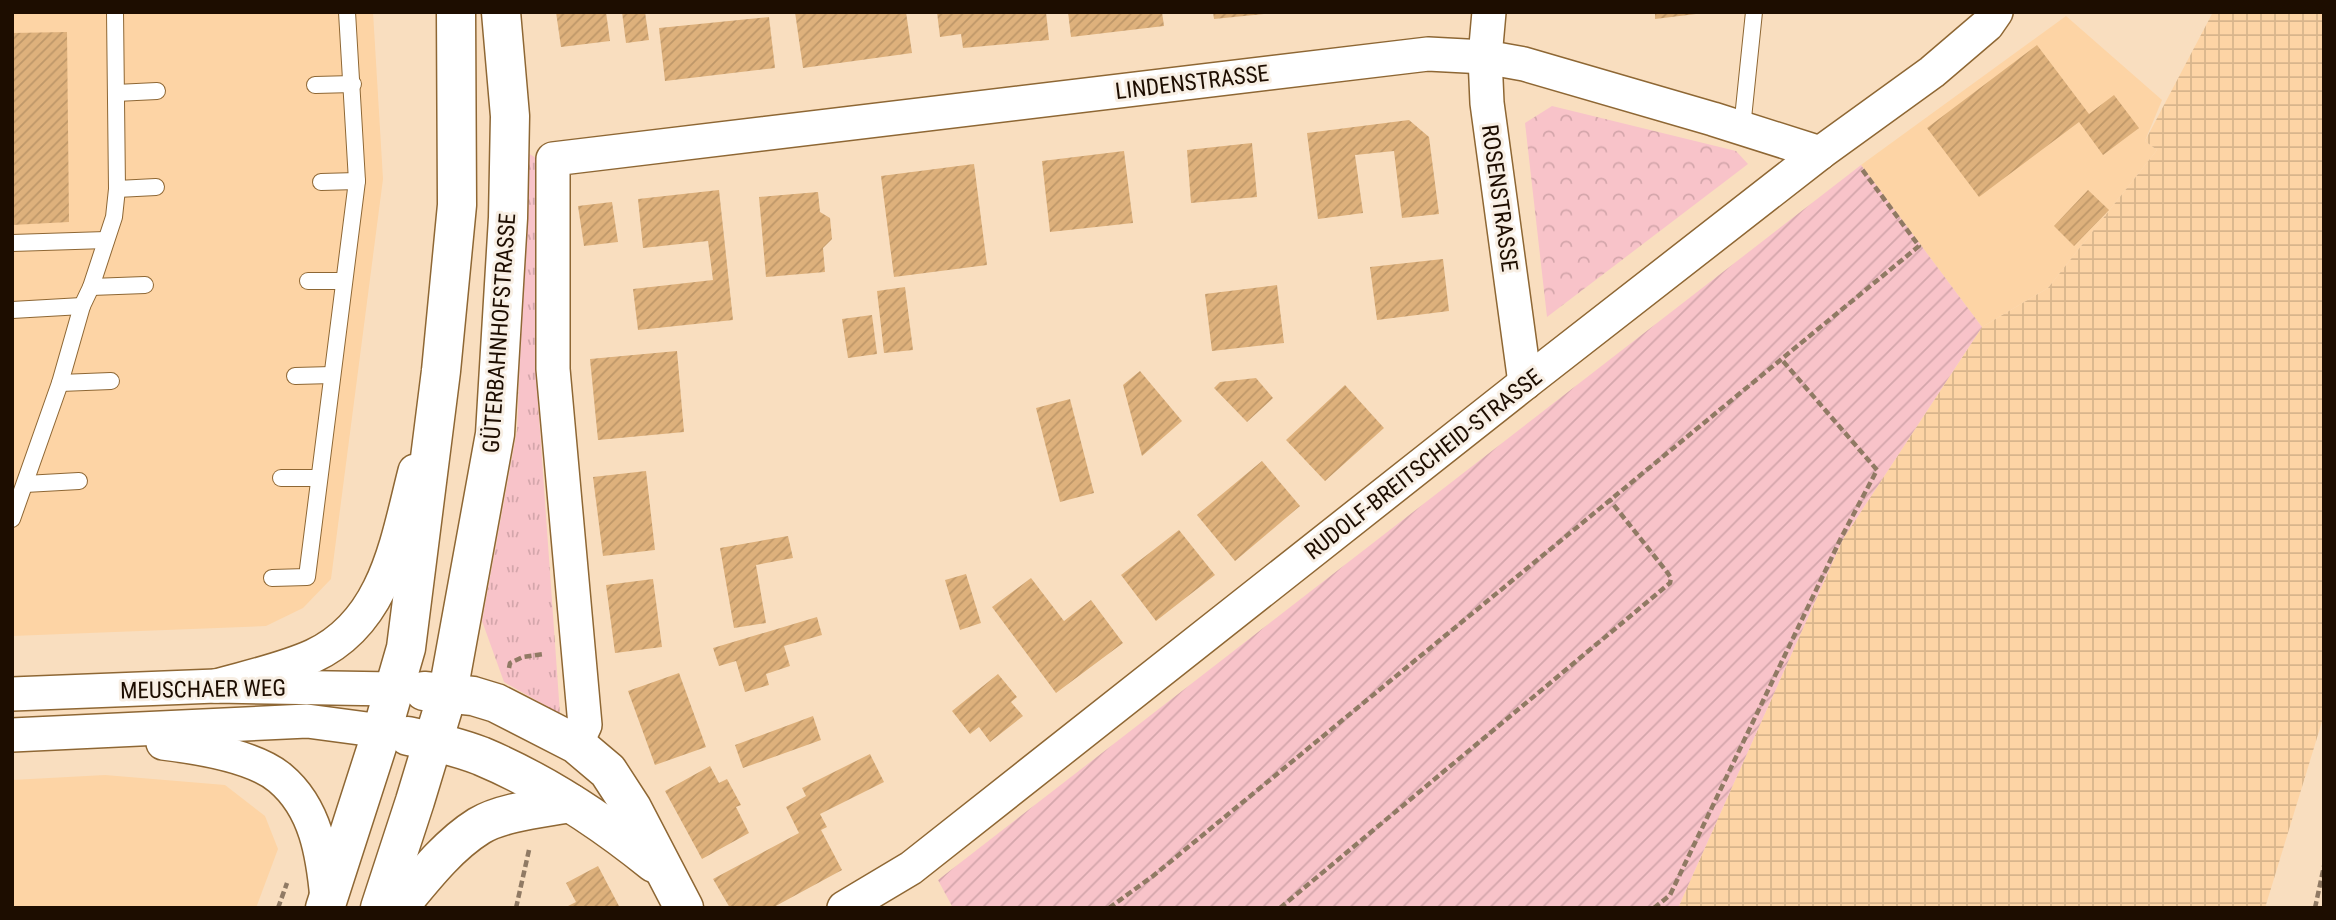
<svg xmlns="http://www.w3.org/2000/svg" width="2336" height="920" font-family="'Roboto Condensed',sans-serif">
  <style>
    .built { fill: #fdd4a5 }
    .industrial { fill: url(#industrial-grid) }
    .grass { fill: url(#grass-tufts) }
    .park { fill: url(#park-crowns) }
    .garden { fill: url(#garden-furrows) }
    .building { fill: url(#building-hatch) }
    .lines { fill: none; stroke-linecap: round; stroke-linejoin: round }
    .lane-casing { stroke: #8e6734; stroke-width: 18 }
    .street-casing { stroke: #8e6734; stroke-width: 36 }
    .secondary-casing { stroke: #8e6734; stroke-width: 41 }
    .path { stroke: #907a64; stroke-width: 4.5; stroke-dasharray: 7 3.5; stroke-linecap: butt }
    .lane { stroke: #fff; stroke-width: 16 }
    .street { stroke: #fff; stroke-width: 33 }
    .secondary { stroke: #fff; stroke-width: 38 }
    .labels { text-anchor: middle; stroke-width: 6; stroke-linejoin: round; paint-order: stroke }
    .street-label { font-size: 23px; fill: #1d0d00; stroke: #f8efe4 }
  </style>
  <defs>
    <pattern id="industrial-grid" width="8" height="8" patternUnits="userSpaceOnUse" patternTransform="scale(1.75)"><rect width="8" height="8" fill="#fdd4a5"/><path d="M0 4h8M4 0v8" fill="none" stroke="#d8b58c"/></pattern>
    <pattern id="grass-tufts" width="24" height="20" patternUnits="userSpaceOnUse" patternTransform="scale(1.75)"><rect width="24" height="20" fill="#f8c3c9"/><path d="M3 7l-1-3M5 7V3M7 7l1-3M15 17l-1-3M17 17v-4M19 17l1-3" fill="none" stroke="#d4a6ab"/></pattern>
    <pattern id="park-crowns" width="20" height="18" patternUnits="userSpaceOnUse" patternTransform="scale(1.75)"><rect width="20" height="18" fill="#f8c3c9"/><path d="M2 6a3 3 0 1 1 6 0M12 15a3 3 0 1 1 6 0" fill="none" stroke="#d4a6ab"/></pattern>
    <pattern id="garden-furrows" width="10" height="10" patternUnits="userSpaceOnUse" patternTransform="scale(1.75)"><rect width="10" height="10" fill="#f8c3c9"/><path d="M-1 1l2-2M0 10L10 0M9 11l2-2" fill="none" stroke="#d4a6ab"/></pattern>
    <pattern id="building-hatch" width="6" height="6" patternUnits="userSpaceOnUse" patternTransform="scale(1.75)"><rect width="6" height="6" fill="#deb17c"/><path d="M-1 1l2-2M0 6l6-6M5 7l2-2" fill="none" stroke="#be9769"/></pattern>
  </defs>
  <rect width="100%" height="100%" fill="#f9debf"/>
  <g class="built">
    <path d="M12,12H373L383,179L331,579L303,608L266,626L12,636Z"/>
    <path d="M2066,16L2162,100L2145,141L2157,150L2048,288L1982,327L1861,165Z"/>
    <path d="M105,775L225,785L265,816L278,849L256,908H12V780Z"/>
  </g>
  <path class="industrial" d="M2213,12H2324V715L2265,908H1678L1843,539L1982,327L2048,288L2157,150L2145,141Z"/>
  <path class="grass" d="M520,148L536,158V374L560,714L504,682L482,621L517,430L526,214Z"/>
  <path class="park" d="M1552,106L1736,151L1748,164L1547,317L1525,123Z"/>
  <path class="garden" d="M1861,165L1982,327L1843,539L1678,908H953L938,880Z"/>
  <g class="building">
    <path d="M556,12H606L610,41L561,47Z"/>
    <path d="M622,12H645L649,40L626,43Z"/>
    <path d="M795,12H906L912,53L803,68Z"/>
    <path d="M937,12H1046L1049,40L963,48L961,34L940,37Z"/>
    <path d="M1068,12H1162L1164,26L1071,37Z"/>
    <path d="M1213,12H1264V14L1214,19Z"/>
    <path d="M1655,12H1696V14L1655,19Z"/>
    <path d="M769,17L775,68L665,81L659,28Z"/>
    <path d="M67,32L69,222L12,225V33Z"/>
    <path d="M2037,45L2089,114L2114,95L2139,128L2103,155L2079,122L1979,197L1927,128Z"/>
    <path d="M1409,120L1429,137L1439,214L1402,218L1394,151L1355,155L1363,213L1318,219L1307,133Z"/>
    <path d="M1252,143L1257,197L1191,203L1187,150Z"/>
    <path d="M1124,151L1133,223L1050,232L1042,161Z"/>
    <path d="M974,164L987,265L894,277L881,176Z"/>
    <path d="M719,190L733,320L638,330L633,289L713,280L708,241L643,248L638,199Z"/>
    <path d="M2088,190L2109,210L2074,246L2054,226Z"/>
    <path d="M818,192L820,212L830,218L832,239L823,248L825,272L766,277L759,197Z"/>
    <path d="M612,202L618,242L584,246L578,206Z"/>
    <path d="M1443,259L1449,311L1377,320L1370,267Z"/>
    <path d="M1277,285L1284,343L1212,351L1205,294Z"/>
    <path d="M905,287L913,350L884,353L877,291Z"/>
    <path d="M872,315L877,354L848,358L842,319Z"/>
    <path d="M677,351L684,432L598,440L590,359Z"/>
    <path d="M1140,371L1182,421L1142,456L1123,385Z"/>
    <path d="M1256,378L1273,398L1247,422L1214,388L1220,382Z"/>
    <path d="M1345,385L1384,428L1325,481L1286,440Z"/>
    <path d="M1070,399L1094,493L1060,502L1036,408Z"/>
    <path d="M1262,461L1300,506L1235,561L1197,515Z"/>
    <path d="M646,471L655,550L603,556L593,477Z"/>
    <path d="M1179,530L1215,575L1156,621L1121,575Z"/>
    <path d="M788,536L793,558L756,565L766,623L734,628L720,548Z"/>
    <path d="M966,574L981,623L960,630L945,580Z"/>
    <path d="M1031,578L1064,621L1091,600L1123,643L1056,693L992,607Z"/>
    <path d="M653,579L662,647L615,653L606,585Z"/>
    <path d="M817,617L822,635L784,646L790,666L766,674L769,685L745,692L736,661L719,666L713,648Z"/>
    <path d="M679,673L706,747L655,765L628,691Z"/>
    <path d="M998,674L1017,697L1011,702L1023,716L990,742L979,727L970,734L952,711Z"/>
    <path d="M813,716L821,740L743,768L735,745Z"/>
    <path d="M870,754L884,782L820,814L827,827L821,830L842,870L772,908H730L713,879L799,833L786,807L806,796L802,788Z"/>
    <path d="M710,766L719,783L727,779L741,805L736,807L749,833L702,859L665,791Z"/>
    <path d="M598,866L620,908H564L576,902L566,883Z"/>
  </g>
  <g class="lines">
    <g class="lane-casing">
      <g id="lane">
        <path d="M315,85L353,84"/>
        <path d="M116,93L157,91"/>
        <path d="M1742,128L1754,12"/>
        <path d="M321,182L357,181"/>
        <path d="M117,189L156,187"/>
        <path d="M12,243L106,240"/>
        <path d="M308,281H344"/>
        <path d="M91,287L145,285"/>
        <path d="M12,310L82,306"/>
        <path d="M295,376L332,375"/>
        <path d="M60,383L111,381"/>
        <path d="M281,478H319"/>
        <path d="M25,484L79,481"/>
        <path d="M12,519L60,383L82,306L91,287L114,217L117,189L115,12"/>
        <path d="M272,578L307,577L357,181L347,12"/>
      </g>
    </g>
    <g class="street-casing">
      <g id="street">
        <path d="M1489,12L1485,57L1487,103L1525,383"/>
        <path d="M216,686C248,677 282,670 313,656C386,622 397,541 415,471"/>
        <path d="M12,694L216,686L394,689"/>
        <path d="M12,735L307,721L382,731"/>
        <path d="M163,743C196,747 254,756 280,778C316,808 323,855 327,899"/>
        <path d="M576,744L585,725L553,369V159L1428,54L1485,57L1524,64L1713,119L1820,153"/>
        <path d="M844,908L911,868L1525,383L1820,153L1932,72L1987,25L1996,12"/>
      </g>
    </g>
    <g class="secondary-casing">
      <g id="secondary">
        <path d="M424,691L473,696L496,703L576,744L608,771L632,808L684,908"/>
        <path d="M408,736C432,741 458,747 481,756C543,782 602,821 654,863"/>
        <path d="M325,908L382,731L406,648L441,371L457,205L456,12"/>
        <path d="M380,908L415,801L448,692L495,434L508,218L510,116L501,12"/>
        <path d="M398,908C422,879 447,846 479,826C502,812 543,808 570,803"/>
      </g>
    </g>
    <g class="path">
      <path d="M509,668L510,663L523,657L544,654"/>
      <path d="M278,908L287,883"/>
      <path d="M516,908L529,850"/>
      <path d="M1109,908L1153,876L1919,246L1861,168"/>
      <path d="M1280,908L1670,583L1671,578L1667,572L1609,499"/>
      <path d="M1654,908L1670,895L1841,538L1877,470L1782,360"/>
      <path d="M2315,908L2324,866"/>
    </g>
    <use href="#lane" class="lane"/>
    <use href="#street" class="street"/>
    <use href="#secondary" class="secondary"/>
  </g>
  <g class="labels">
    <g class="street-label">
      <text transform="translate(1192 82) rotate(-7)" y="8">LINDENSTRASSE</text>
      <text transform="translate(1500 198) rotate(82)" y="8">ROSENSTRASSE</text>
      <text transform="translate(499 333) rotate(-86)" y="8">GÜTERBAHNHOFSTRASSE</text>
      <text transform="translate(1423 464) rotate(-38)" y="8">RUDOLF-BREITSCHEID-STRASSE</text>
      <text transform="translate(203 689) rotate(-1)" y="8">MEUSCHAER WEG</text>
    </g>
  </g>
  <rect width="2336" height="920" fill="none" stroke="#1d0d00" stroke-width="28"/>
</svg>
